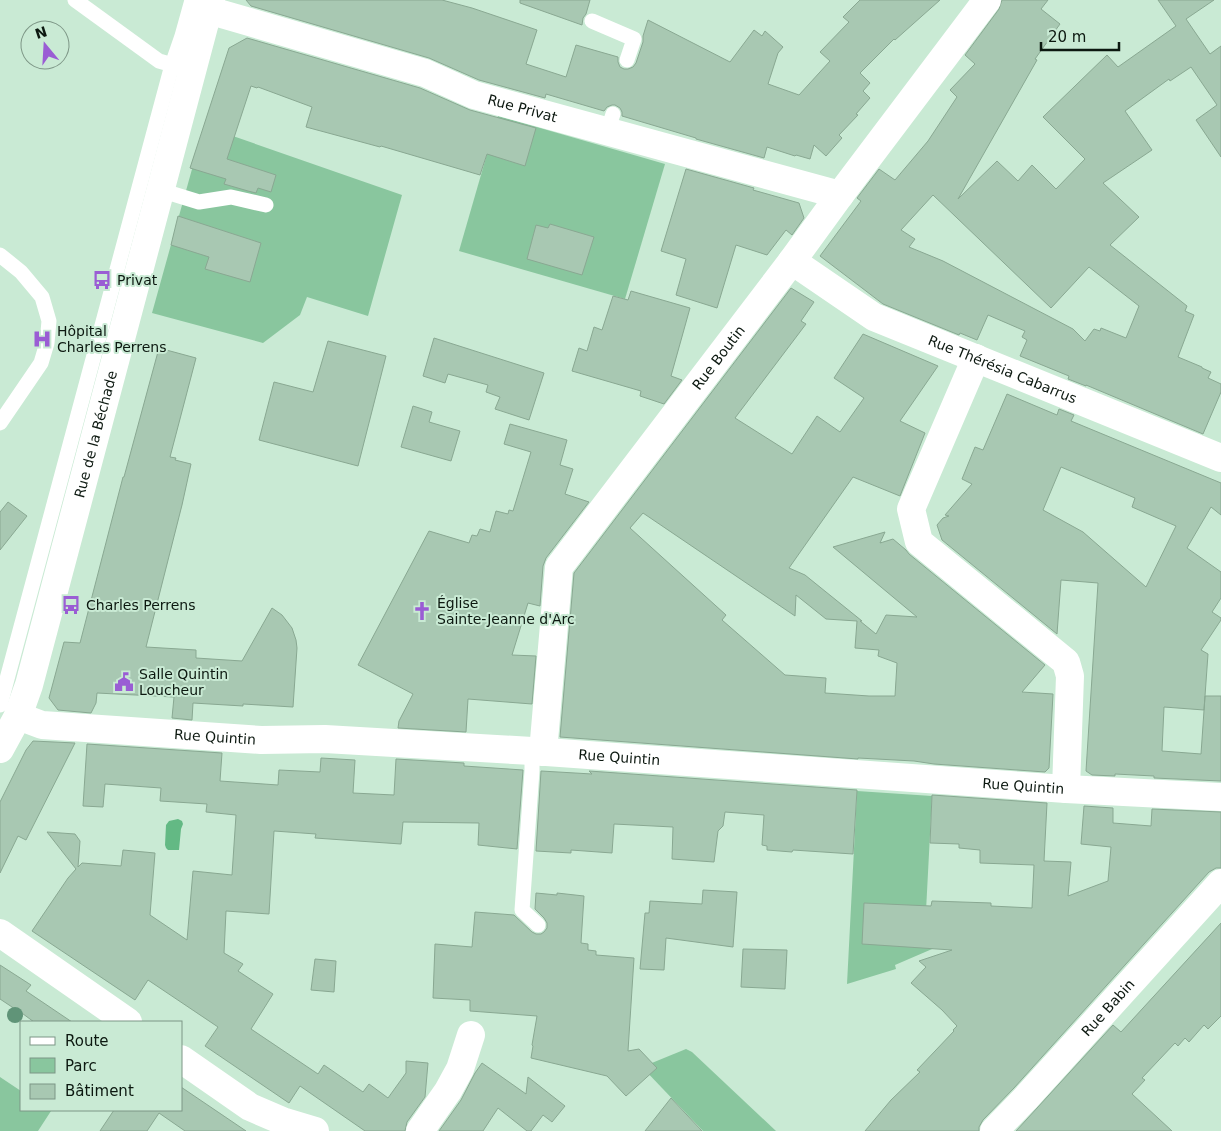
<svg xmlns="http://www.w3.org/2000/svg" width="1221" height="1131" font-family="'DejaVu Sans',sans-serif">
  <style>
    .green { fill: #89c69e }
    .water { fill: #63b984 }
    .building { fill: #a8c8b2; stroke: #89a892; fill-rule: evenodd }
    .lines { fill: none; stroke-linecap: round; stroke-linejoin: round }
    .service { stroke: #fff; stroke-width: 15 }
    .minor { stroke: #fff; stroke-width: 28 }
    .tertiary { stroke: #fff; stroke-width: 28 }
    .tree { fill: #609478 }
    .labels { text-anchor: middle; stroke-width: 4; stroke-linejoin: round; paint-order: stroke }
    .street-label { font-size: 14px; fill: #0c1810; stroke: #c9ead4 }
    .poi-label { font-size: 14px; fill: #0c1810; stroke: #c9ead4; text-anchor: start }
  </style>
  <rect width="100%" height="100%" fill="#c9ead4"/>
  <g class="green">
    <path d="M498,116L665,164L625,299L459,251Z"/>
    <path d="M204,126L402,195L368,316L307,297L300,315L263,343L152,313Z"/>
    <path d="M857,791L932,796L926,911L960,937L895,965L896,969L847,984Z"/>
    <path d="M686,1049L692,1052L776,1131H703L642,1067Z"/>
    <path d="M0,1077L21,1091V1110H49L51,1111L38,1131H0Z"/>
  </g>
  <path class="water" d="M178,819L182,821L183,824L181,829L179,850H168L166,848L165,845L166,825L169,821Z"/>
  <g class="building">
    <path d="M246,0H442L472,8L537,30L526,64L566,77L576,45L618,57V62L620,67L624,69H628L633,67L636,63L643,42V36L648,20L730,62L754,30L762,36L765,31L783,47L778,53L768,84L799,95L830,61L820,52L849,22L843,17L860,0H940L895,40L894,39L860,73L870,83L863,91L870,98L856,114L858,115L839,135L842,138L826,156L814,145L810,159L796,155L795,156L767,147L764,158L696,139V138L622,116V112L620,108L615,105H612L607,107L604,111L546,94L545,98L479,80L429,58L251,6Z"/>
    <path d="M520,0H590L586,14L583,18L582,25L520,3Z"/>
    <path d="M1002,0H1048L1041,9L1060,24L1035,59L1037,60L958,199L997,161L1018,181L1032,165L1056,189L1085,159L1043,117L1107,55L1118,67L1176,26L1158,0H1214L1186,19L1210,54L1221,46V157L1196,120L1217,105L1191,67L1170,81L1169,79L1125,111L1152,150L1103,183L1139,217L1110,245L1187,306L1185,311L1194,315L1178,357L1202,367V368L1211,372L1208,378L1221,384V392L1203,434L1086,385V386L1068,379L1069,376L1020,356L1027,340L1022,337L1025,331L988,315L977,340L960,333L959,335L883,304L820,256L861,201L857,198L879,169L895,180L928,141L957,97L950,90L975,64L965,55L999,9ZM933,195L1051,308L1089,267L1139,306L1126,338L1101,328L1100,331L1094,329L1085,341L1073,329L943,261L909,247L915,239L901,230Z"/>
    <path d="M247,38L420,88L470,110L536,128L525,166L487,154L480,175L381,146L380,147L306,127L312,107L258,87L257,88L251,86L227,159L276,175L271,192L258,188L256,193L248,191L224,184L226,179L190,168L229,48Z"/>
    <path d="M686,169L754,188L753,190L799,203L804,218L792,235L786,230L767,255L736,245L717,308L676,295L686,259L661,251Z"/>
    <path d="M178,216L261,243L250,282L205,269L209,257L171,245Z"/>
    <path d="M550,224L594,237L582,275L527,259L536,225L548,228Z"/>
    <path d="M791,288L814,302L801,321L806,324L735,418L792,454L817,416L840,432L864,398L834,378L863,334L938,366L900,421L925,433L900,496L853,477L789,568L805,575L862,621H860L876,634L886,615L917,617L833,547L885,532L880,543L893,539L906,550L909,554L1045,665L1022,692L1053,694L1049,768L1045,772L934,764L914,761L858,758V759L560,737L574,573ZM643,513L795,616L796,595L826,619L857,621L855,648L879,650L878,656L897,663L895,696H869L825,693L826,678L785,675L722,620L726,615L630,528Z"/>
    <path d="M631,291L690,308L671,376L682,380L664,404L640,396L641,391L572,371L579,348L587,351L594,327L602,330L613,296L628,300Z"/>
    <path d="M434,338L544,373L529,420L495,409L500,397L486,392L488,385L448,374L445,383L423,376Z"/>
    <path d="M328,341L386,356L358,466L259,440L274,382L313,392Z"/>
    <path d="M159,348L196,358L170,457L176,458L175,460L191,464L182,505L146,647L196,650V658L242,661L272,608L282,615L292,628L296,640L297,648L293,707L243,704V706L193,703L192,720L172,718L174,697L97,693L96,703L91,713L58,710L49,698L64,642L80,643L123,477H124Z"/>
    <path d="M1007,394L1057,415L1059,409L1074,415L1071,421L1221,483V515L1211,507L1187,548L1221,572V598L1212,612L1221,618V620L1201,650L1208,654L1204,710L1164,707L1162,751L1201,754L1205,696H1221V781L1154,778V776L1115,774V776L1092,775L1086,771L1098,583L1061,580L1057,634L942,540L937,525L943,518L949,516L945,515L972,484L962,479L975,447L983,450ZM1061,467L1135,498L1132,507L1176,526L1146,587L1083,532L1043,510Z"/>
    <path d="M413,406L432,412L429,422L460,431L451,461L401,447Z"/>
    <path d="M510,424L567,440L560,465L573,469L565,494L589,502L546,558L543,566L540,606L528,603L512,655L536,656L532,704L468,699L466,732L398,728L399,721L413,694L358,665L429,531L469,543L472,535L477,536L480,529L490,532L496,511L508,514L509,510L513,511L531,452L504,444Z"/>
    <path d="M8,502L27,516L0,550V512Z"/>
    <path d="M33,741L75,743L26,840L18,836L0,873V802L26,750Z"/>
    <path d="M87,744L222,753L220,781L278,785L279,770L320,772L321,758L355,760L353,793L394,795L396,759L464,763V766L523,770L517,849L478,845L479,823L403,822L401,844L315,838L316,834L274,831L269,914L226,911L224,953L243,964L238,971L273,994L251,1029L318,1074L324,1065L363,1092L369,1084L388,1098L406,1073V1061L428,1063L425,1097L407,1122L405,1131H365L300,1086L289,1103L205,1046L218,1027L148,980L135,1000L32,931L68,878L76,869L47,832L75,834L80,841L78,867L82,863L121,866L123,850L155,853L150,915L187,940L193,871L232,875L236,815L206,812L207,804L160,801L161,788L105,784L103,807L83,806Z"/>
    <path d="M541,771L592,774L589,771L857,790L853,854L793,850L792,852L767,850V846L762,845L764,815L725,812L723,826L718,831L714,862L672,859L673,827L614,824L612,853L571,850V853L536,851Z"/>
    <path d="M932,795L1047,803L1044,861L1071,862L1068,896L1108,881L1111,847L1081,844L1084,806L1113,808V823L1151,826L1152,809L1221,812V868H1216L1209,872L1014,1088L983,1120L979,1127V1131H865L891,1100L920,1072L917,1070L954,1031L953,1030L957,1026L942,1010L911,983L926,967L919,961L952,950L862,944L864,903L931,906L932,901L991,903V906L1032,908L1034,865L980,863V850L959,848V844L930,843Z"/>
    <path d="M703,890L737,892L733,947L666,938L664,970L640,969L645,913H649L650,901L702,904Z"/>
    <path d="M536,893L557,895V893L584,896L581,943L588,944V950L596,951V955L634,958L628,1051L639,1049L657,1068L626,1096L607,1076L531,1058L533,1046L532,1045L537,1016L470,1011V1000L433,998L435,944L472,947L475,912L514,915L532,932L536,934H541L544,932L547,928V923L544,918L535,909Z"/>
    <path d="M1221,923V1016L1208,1029L1204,1025L1189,1042L1185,1038L1178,1046L1175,1043L1142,1078L1145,1080L1132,1094L1172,1131H1016L1113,1025L1121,1032Z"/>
    <path d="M743,949L787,950L785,989L741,987Z"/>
    <path d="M315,959L336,961L334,992L311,990Z"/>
    <path d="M0,965L31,985L26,991L72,1022H34L15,1008V1009L0,999Z"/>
    <path d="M482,1063L526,1094L528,1077L565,1106L552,1122L543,1115L531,1131H527L498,1108L483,1131H439L461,1100L475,1073Z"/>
    <path d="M181,1087L246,1131H185L159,1113L147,1131H100L114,1110H181Z"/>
    <path d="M671,1098L702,1131H645Z"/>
  </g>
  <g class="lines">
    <g class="service">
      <path d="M75,0L159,61L180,67"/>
      <path d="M592,21L634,39L627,60"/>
      <path d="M607,132L613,114"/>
      <path d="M160,190L199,202L231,197L266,205"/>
      <path d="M0,255L21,272L42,297L49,321L47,343L41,363L0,423"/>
      <path d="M0,705L172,65L182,36L192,0"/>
      <path d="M532,751V771L522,910L538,925"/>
    </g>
    <g class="minor">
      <path id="s1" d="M208,10L425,73L474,95L840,195"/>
      <path id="s2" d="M792,261L874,317L1221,458"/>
      <path d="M976,358L911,509L919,542L1066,662L1070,676L1066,789"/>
      <path id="s3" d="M18,716L42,725L261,740L325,739L532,751L1066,789L1221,797"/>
      <path id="s4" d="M543,752L559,567L792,261L840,195L987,0"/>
      <path d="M0,933L128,1022"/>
      <path d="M181,1059L250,1107L285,1122L315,1131"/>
      <path d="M420,1131L448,1091L460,1069L471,1035"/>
      <path id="s5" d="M994,1131L1025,1099L1221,883"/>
    </g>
    <path class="tertiary" id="s6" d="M0,749L18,716L29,685L211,0"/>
  </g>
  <circle class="tree" cx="15" cy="1015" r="8"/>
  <defs>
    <g id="bus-bare" transform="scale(1.5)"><path d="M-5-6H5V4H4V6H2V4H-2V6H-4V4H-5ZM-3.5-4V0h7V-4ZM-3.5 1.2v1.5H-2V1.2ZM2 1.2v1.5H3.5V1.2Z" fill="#9a5dd4" stroke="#c9ead4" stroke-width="2.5" paint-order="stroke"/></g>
    <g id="hospital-bare" transform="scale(1.5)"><path d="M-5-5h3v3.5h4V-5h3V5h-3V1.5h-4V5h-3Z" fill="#9a5dd4" stroke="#c9ead4" stroke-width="2.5" paint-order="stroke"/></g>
    <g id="church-bare" transform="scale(1.5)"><path d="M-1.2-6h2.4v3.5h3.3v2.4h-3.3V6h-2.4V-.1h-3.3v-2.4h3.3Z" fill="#9a5dd4" stroke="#c9ead4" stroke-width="2.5" paint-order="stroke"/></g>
    <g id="civic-bare" transform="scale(1.5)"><path d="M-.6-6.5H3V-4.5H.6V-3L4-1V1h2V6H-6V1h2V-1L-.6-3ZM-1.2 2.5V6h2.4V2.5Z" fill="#9a5dd4" stroke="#c9ead4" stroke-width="2.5" paint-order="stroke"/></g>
  </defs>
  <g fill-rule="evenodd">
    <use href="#bus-bare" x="102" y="280"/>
    <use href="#hospital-bare" x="42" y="339"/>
    <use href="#bus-bare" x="71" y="605"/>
    <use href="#church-bare" x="422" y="611"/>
    <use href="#civic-bare" x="124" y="682"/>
  </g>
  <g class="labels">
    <g class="street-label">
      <text dy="5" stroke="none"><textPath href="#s1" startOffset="330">Rue Privat</textPath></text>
      <text dy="5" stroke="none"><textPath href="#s4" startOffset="449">Rue Boutin</textPath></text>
      <text dy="5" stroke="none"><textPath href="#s2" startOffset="238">Rue Thérésia Cabarrus</textPath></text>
      <text dy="5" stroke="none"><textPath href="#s6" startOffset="330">Rue de la Béchade</textPath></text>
      <text dy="5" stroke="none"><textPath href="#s3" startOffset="199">Rue Quintin</textPath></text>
      <text dy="5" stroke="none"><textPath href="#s3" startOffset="604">Rue Quintin</textPath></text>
      <text dy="5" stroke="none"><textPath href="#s3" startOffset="1009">Rue Quintin</textPath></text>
      <text dy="5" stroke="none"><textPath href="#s5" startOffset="168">Rue Babin</textPath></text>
    </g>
    <g class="poi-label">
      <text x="117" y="285">Privat</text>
      <text x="57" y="336">Hôpital<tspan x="57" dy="16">Charles Perrens</tspan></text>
      <text x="437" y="608">Église<tspan x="437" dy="16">Sainte-Jeanne d'Arc</tspan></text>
      <text x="86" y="610">Charles Perrens</text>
      <text x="139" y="679">Salle Quintin<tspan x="139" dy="16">Loucheur</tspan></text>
    </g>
  </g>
  <rect x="20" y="1021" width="162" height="90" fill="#c9ead4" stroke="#7d9686"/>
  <rect x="30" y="1037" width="25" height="8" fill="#ffffff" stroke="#7d9686"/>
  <text x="65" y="1046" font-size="15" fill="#0c1810">Route</text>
  <rect x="30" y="1058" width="25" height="15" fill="#89c69e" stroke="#7d9686"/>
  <text x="65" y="1071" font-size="15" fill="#0c1810">Parc</text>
  <rect x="30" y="1084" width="25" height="15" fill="#a8c8b2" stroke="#7d9686"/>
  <text x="65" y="1096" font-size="15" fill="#0c1810">Bâtiment</text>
  <g transform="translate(45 45) rotate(342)"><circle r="24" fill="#c9ead4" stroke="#7d9686"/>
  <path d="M0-4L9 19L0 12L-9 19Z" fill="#9a5dd4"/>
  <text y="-8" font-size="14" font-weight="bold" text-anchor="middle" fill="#0c1810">N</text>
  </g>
  <path d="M1041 42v8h78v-8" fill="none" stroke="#0c1810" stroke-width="2.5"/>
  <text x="1048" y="42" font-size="15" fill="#0c1810" stroke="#c9ead4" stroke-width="4" paint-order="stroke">20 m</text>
</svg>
